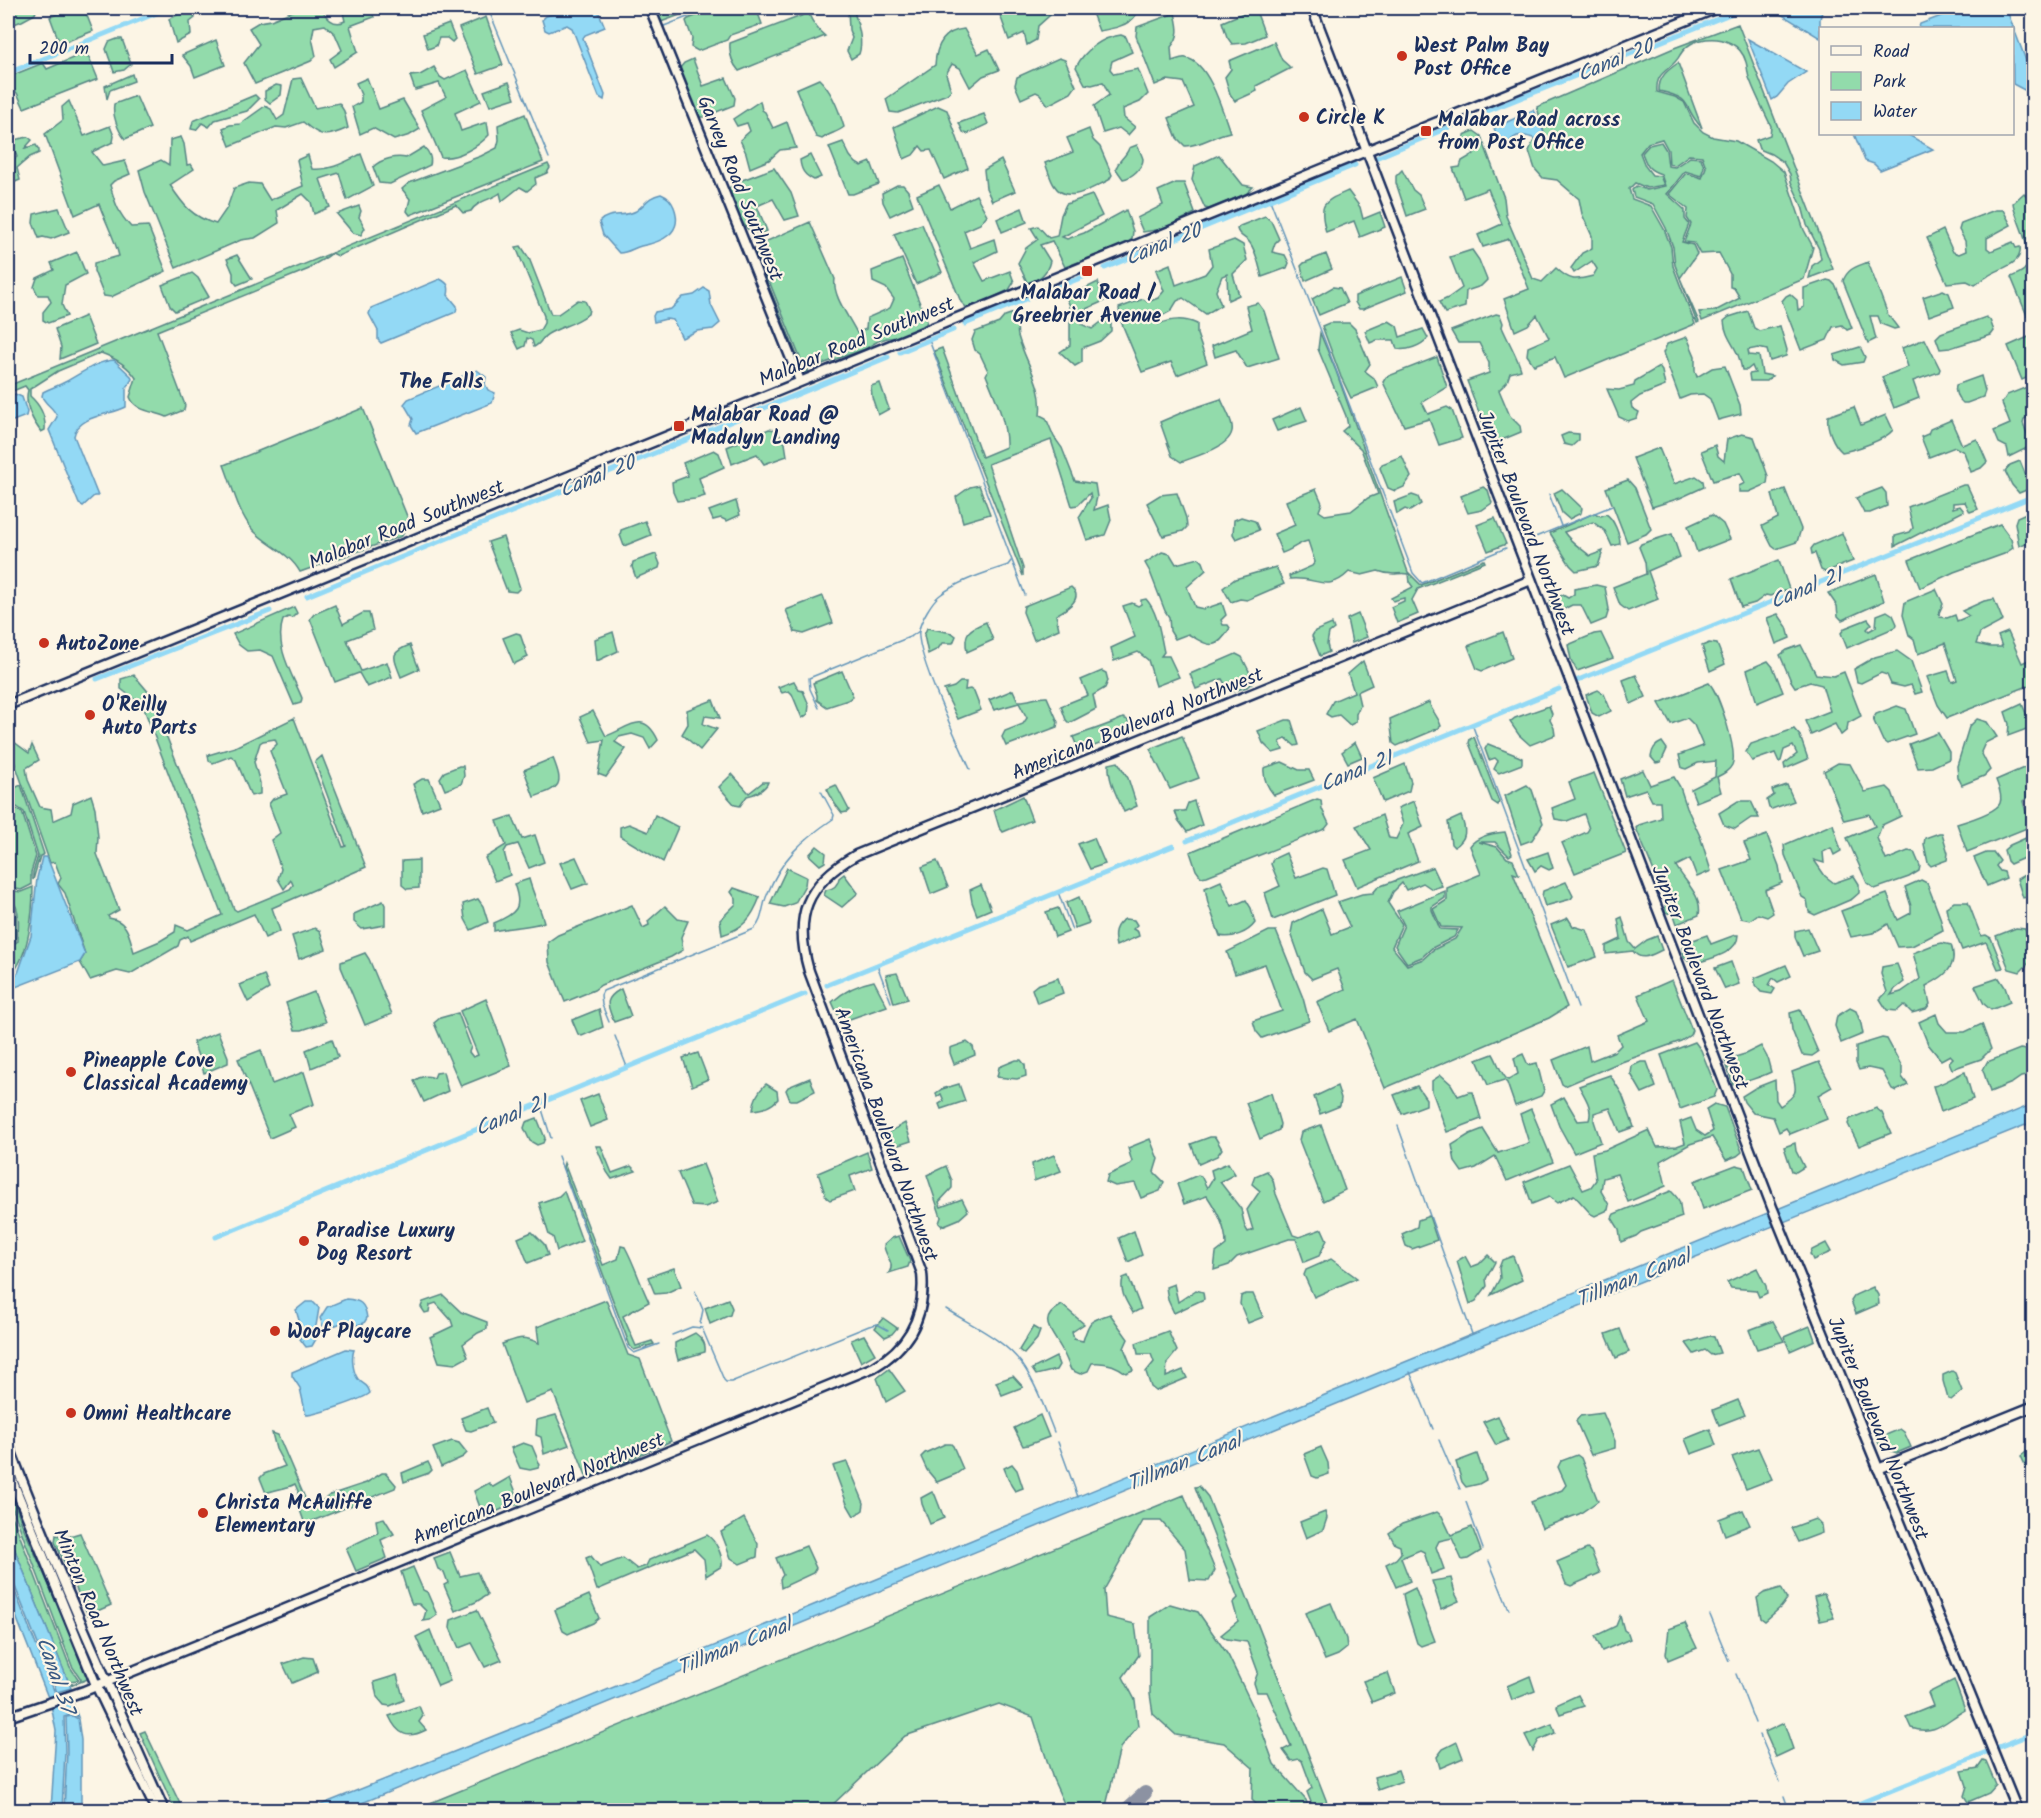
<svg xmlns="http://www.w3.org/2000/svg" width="2041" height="1818" font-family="Kalam,sans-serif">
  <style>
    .green { fill: #92dbab; stroke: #568584; stroke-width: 1.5 }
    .water { fill: #93d9f5; stroke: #6395b9; stroke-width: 1.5 }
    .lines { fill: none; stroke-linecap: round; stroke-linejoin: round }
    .stream { stroke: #6395b9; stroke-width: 1.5 }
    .canal { stroke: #93d9f5; stroke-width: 5 }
    .taxiway { stroke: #8c92a2; stroke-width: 14 }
    .secondary-casing { stroke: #1b2f5e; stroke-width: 13 }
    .secondary { stroke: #fcf5e5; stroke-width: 8 }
    .poi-dot { fill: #c8321e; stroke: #fcf5e5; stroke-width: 2 }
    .labels { text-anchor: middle; stroke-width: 4.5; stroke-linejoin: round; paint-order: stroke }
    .poi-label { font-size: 20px; font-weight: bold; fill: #1b2f5e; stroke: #fcf5e5; text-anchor: start }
    .street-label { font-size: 20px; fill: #1b2f5e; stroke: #fcf5e5 }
    .water-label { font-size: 21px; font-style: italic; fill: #395a84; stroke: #fcf5e5 }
    .neighbourhood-label { font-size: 21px; font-weight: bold; fill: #1b2f5e; stroke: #fcf5e5 }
  </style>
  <rect width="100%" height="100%" fill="#fcf5e5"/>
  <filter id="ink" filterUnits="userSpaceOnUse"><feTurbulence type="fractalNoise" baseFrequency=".0167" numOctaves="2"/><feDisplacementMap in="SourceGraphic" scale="12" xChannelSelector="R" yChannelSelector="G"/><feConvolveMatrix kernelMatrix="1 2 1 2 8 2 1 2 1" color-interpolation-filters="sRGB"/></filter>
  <g filter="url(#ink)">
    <g class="green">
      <path d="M9,8H37L35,14L22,21L14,24Z"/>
      <path d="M72,8H84L93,31L60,44L50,17Z"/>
      <path d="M191,8L195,18L190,22L191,35L176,43L169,19Z"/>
      <path d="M300,8H321C326,17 333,27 345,21L342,8H370L374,17L350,26L358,52L334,67L330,59L342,50L335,34L325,25L314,27L312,38L316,56L311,61L255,84L244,63L259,44L249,28L259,22L271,20Z"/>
      <path d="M656,8H699L661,22Z"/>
      <path d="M716,8H756L762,24L730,35L727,40L698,51L691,47L692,38L686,21L688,19Z"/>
      <path d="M848,8H853C857,22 864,40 859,54L851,59L847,51L852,38L849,30Z"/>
      <path d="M1015,8H1058L1038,26L1036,40L1027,45L1024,33L1009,40L1000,15Z"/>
      <path d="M1106,8H1133L1136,15C1129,26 1111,29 1099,31L1092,13Z"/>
      <path d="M1255,8L1265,35L1246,43L1232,44L1227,37L1222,22Z"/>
      <path d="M808,12C812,22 816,29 825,36L739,71C732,63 729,54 730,43L801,16Z"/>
      <path d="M1175,13C1178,26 1181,36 1171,47L1172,61C1176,60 1182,57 1186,58C1209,62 1223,112 1230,132C1214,135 1201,146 1185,146L1177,138L1169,118L1194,107L1183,82L1167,80L1155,85L1136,36L1137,27Z"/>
      <path d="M486,17L503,65L478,74L459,28Z"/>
      <path d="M449,24L455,39L452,42L447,38H439L436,46L428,49L423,34Z"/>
      <path d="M1738,24L1833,269L1809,278L1812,266L1821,259L1819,249L1807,225L1802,206L1791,182L1790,174L1783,162L1771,154L1759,149L1756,140L1770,135L1771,126C1764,111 1756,96 1750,80C1747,74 1748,68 1746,62C1741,44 1723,37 1706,39C1694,41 1686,45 1680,55C1672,71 1655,70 1657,92L1675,97L1684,102L1694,123L1703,132L1713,137L1736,141L1771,161L1784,172L1804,230L1813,247L1804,279L1702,321L1699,312L1715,311L1740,298L1734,288L1730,287V274L1719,253L1700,254L1694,243L1684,242L1691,224L1687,218L1688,209L1669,194L1686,173L1702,178L1706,167L1702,156L1689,155L1675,165L1669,164L1668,150L1662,139L1648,143L1640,153L1645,166L1652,175L1660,176L1664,185L1647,188L1635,183L1629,189L1632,199L1651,206L1664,229L1671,247L1673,266L1695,324L1564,378L1555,357L1534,365L1527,355L1528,347L1549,338L1537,315L1528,325L1515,331L1504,299L1529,289L1509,239L1483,247L1478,235L1502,224L1488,189L1464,198L1453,168L1460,167L1462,161L1474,154L1469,141L1464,139V135L1474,131L1481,136L1504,198L1506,216L1533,279L1542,282L1556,268C1570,281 1574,281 1593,276L1597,269L1592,261L1574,273L1571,268L1582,253L1592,248V236L1582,214L1579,199L1557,180L1543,178L1535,169L1529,151L1533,142L1543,137L1544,133L1537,107L1674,48Z"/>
      <path d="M964,29L978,54L989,49L999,70L983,76L970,87L960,68L952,64L946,74L951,90L947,94L898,113L890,112L886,99L935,65C936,46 943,31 964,29Z"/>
      <path d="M1121,35L1126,37L1132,52L1112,61L1110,69L1114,74L1138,69L1148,94L1140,102L1123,109L1124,118L1135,127L1128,135L1119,128L1103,133L1094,106L1109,95L1103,82L1092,85L1085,84L1076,67C1085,50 1102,37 1121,35Z"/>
      <path d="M117,39H122L131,64L124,70L114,72L106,49L109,42Z"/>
      <path d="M216,40L225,65L195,77L191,66L182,55Z"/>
      <path d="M1274,42L1282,60L1291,68L1256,86L1257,91L1235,101L1230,94L1225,77L1231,69L1229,61Z"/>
      <path d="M82,54L89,57L98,79L24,108L17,93L11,88L8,90V77L43,63L47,69Z"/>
      <path d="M1059,58L1065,60L1076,86L1071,93L1048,105L1040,94L1036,92L1021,99L1015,85L1017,77Z"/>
      <path d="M693,59L703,86L726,78L735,98L734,105L704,117H699L680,68L684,63Z"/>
      <path d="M1678,63L1702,128C1681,106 1696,99 1659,91C1658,77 1668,70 1678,63Z"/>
      <path d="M434,67L440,77L445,80L467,70L481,101L455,113L461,131L487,122L489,135C478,147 457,159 441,157L421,110L446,97L439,83L415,90L410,76L420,75Z"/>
      <path d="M132,74L134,81L110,90L107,99L105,86Z"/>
      <path d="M301,78L315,108L339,103L344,111L348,128C326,138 321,138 303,122L286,128L276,127L230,146L223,128L230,125L240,124L265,106L271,109L277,120L284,115L293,79Z"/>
      <path d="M367,78L379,109L403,100L420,129L410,135L394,140L373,128L360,134L352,107L361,102V95L356,83Z"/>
      <path d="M819,79C832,91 839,110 844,127C837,133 829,133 822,139L816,137L796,89Z"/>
      <path d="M509,82L515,98L490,106L484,91Z"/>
      <path d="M276,85L282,86L281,95L270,103L265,99V91Z"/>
      <path d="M255,95L259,99L247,111L215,120L209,127L202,123L196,130L191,129L193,121Z"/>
      <path d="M136,96L150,128L125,139C118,131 112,115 114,104Z"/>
      <path d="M69,101L84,136L110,126L114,136L113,142L92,152L103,166L125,161L130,174L114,181L110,185C115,203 118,213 131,227L148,226L166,271L111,297L104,296L94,271V263L119,256C115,239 105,221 99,204L75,215L45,134L63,120L62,107Z"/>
      <path d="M760,101L762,110L765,112L773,128L787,122L796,148L780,150L769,160L750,168L746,153L740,140L750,131L747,123L737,126L733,119Z"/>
      <path d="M938,106L947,110L968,168L944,179L931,150L924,151L920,146L913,155L904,159L894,127Z"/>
      <path d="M525,114L543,162L410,215L407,211L410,199L402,189L409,183L481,156L497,148L499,140L498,125Z"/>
      <path d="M984,114L988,124L967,134L963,132L959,123Z"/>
      <path d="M1089,129L1093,140L1100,147L1112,175L1109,180C1093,187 1067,206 1054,185C1050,179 1048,170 1045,163L1073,152L1067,138Z"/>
      <path d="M28,137L32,140L25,148L36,145L39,150V153L30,157L17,168L20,180L8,185V153L13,160L17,157L15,151L8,146V141Z"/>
      <path d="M181,137L184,144L187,165L191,164L194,169L170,185C183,205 192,217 216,224L227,208L234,188L249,183L260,184L270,200L303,186L297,160L308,155L312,169C330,171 345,162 361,154L373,186L347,200L339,173L320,179L330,207L314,214L311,202L303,194L277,210L279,223L255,238L241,240L176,268L145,192L139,170L161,160L169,165L170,140Z"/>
      <path d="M843,142L850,156L856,163L861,166L871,162L879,184L853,194H848L829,147Z"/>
      <path d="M1661,142L1666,150L1668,166L1675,167L1690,157L1701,158L1704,167L1701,176L1685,171L1667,194L1685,210V219L1689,224L1682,242L1693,245L1697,254L1680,278L1699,322L1697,323L1675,265L1673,247L1666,228L1653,204L1634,197L1632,190L1636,186L1647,190L1665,186L1661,174C1648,170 1647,166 1642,153L1649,145Z"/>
      <path d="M1137,145C1139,149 1142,155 1143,159C1143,168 1131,178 1123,179L1116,169C1118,160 1126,157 1129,148Z"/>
      <path d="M424,147C429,152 432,159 430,165L390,184L379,183L373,167C381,159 395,156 406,158Z"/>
      <path d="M810,155L821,177L814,180C804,175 801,170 800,160Z"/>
      <path d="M1219,155L1243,185L1253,187L1246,194L1209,209L1205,208L1192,180L1195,166Z"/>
      <path d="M1001,160L1015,191L992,201L986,188L984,170Z"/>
      <path d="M548,164L550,168L547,173L535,178L536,184L527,191L520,187L502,201L500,193C491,200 477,201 471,211L463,213L456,205L338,256L332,253C325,260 315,262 309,269L157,331L185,405L184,410L167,417C154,411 136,412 130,397L136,378C128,366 115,358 101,353L58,371L30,389V396C40,405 46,416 45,430L41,432C32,420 24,405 28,390L25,386L8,393V386Z"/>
      <path d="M774,168L791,193L799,216L785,220L773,199L757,206L767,231C743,243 735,205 729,188L737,182Z"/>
      <path d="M1402,170L1413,190L1419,195L1425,209L1407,216L1396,183V176Z"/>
      <path d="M1176,183H1184L1195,213L1163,229L1143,232L1137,218L1163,205L1158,191Z"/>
      <path d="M897,185H903L908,191L913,205L890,216L883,202L882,193Z"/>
      <path d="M939,185L950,208L976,195L987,215L980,224L964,231L970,248L994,239L997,251L974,262L984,281L1010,271L1014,282L1009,290L973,307H966L961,302L917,195Z"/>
      <path d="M1348,191L1360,207L1363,219L1380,212L1385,227L1360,237L1354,221L1326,232C1318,203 1323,202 1348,191Z"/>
      <path d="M2024,193L2033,204V330L2011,277C2015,275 2021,273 2024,270C2038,256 2015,220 2013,203Z"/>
      <path d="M1092,195L1102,216L1062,237L1067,239L1084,233L1126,210L1133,231L1132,239L1124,245L1065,267L1052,241L1040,245L1050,261C1047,274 1039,279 1028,284L1018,263L1026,248L1038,239L1031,228L1038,226L1049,238L1057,236L1061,215L1066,204Z"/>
      <path d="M359,206L361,211L359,217L365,228L361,235L353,233L337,214Z"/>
      <path d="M59,208L69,232L51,239L43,237L39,238L33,223L34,214Z"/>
      <path d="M1022,208L1027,222L1002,232L997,219Z"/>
      <path d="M1995,210H2003L2011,225L1987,238V248L1991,251L2013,242L2016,248L2020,247C2023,265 1999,268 1988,276C1983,279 1980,282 1975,285L1967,281L1947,283L1927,238L1943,230L1953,252L1959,254L1966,251L1965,241L1959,230L1961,223Z"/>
      <path d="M1265,216L1271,221L1279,239L1275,243L1272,252L1285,255L1289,263L1287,268L1262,277C1259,266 1257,253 1250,243C1246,237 1239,237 1237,229L1240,226Z"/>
      <path d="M810,222L835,279C832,296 850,318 857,333L866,329L867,318L890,308L894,299L886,288L873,282L872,271L902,259L927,321L925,326L901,338H887L878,341L865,349L805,370L759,256L767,241Z"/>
      <path d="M922,224L942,272L916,284L894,234Z"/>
      <path d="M1234,240L1243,245L1247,260L1233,274L1239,295L1228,300L1227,274L1222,276L1216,291L1221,305L1206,314L1183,298L1177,301L1171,311L1156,319L1158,324C1173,319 1183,318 1197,324V334L1207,363L1177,375L1171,362L1142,372L1120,319L1119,308L1143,299L1148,302L1158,298L1164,291L1156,270L1170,264L1176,285L1205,274L1212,265L1209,249Z"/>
      <path d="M521,246L529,258L551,314H558L578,300L585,301L589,309L588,314C576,324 562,326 548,334C542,337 541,344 534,347L532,340L527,338L525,346L519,349L511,333L519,330L528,333L540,330L544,323V316L516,247Z"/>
      <path d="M1472,250L1479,260L1487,280L1481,286L1466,291L1465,307L1445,313L1439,302L1448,298L1462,288L1450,257Z"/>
      <path d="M77,252L86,274L65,285L62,305L67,316L48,323L43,320V312L51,302L48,295H38L34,287L37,278L54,270L51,263Z"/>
      <path d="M758,252L757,256L803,370L809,371L800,374L753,256Z"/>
      <path d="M1326,254L1332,269L1305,281L1301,266L1304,263Z"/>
      <path d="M237,255L252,279L237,285L233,280V273L227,259Z"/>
      <path d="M1868,262L1888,315L1898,328L1894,329L1881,324L1878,316H1870L1876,339L1868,343L1843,281C1848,268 1856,267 1868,262Z"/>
      <path d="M192,273L198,278L209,297L175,311L170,306L162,285Z"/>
      <path d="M1402,277L1407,291L1363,309H1359L1355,302V296Z"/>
      <path d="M1827,280L1831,281L1836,286L1852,328L1847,330L1842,325L1833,327L1827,340L1801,350L1782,301L1786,296L1790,294L1797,300L1798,310L1804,307V288Z"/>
      <path d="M1098,282L1104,301L1077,313L1081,324L1092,329L1104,320L1111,324V331L1100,341L1082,348V362L1075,366L1060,352L1070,345V306L1066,297L1068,293H1078L1082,299V290Z"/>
      <path d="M1333,287L1340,288L1347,303L1319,315L1312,299Z"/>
      <path d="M1943,290L1949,293L1954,307L1929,316L1923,297Z"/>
      <path d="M1258,303L1264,311L1279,358L1247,368L1236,350L1215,357L1212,346L1252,329L1246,306Z"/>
      <path d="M1748,311L1754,328L1759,331L1780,326L1787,350L1786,356L1770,361L1767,350L1758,348L1748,350L1749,355L1759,356L1762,374L1772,376L1767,381H1750L1749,374L1755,373L1752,366L1747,370H1742C1741,365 1740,360 1738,355C1733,343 1725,336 1724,321L1729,317Z"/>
      <path d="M1014,313C1020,321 1016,328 1018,336C1026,364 1044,386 1040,415L1046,418L1054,437L1062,448L1075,481L1095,484L1097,497L1094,510L1108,505L1111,520L1105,535L1087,540L1079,517L1091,498L1090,493L1078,505L1072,506L1051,440L988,464L1023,568V576L934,351L942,348L982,457L1006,447C1007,423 995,397 986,375L988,371L980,354L975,350L972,340L975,332L999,323L1005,316Z"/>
      <path d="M1496,314L1500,315L1503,323L1502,327C1507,339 1519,360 1521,370L1510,373L1507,382L1499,390L1510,416L1520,426L1521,432L1497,442L1489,439L1467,381L1489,373V363L1479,343H1458L1451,331Z"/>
      <path d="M85,316L96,344L60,359L61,347L55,329Z"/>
      <path d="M1986,317L1990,320L1994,331L1991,335L1950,348L1940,349L1936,338L1941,333Z"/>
      <path d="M1389,321L1397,326L1400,337L1423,329L1428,338C1421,346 1407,351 1397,349L1394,340H1377L1370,343L1365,331Z"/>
      <path d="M1329,323H1349L1355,329L1370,364L1365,371L1374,378L1378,387L1351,398L1341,377L1322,326Z"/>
      <path d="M1320,333L1336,371L1408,572L1421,585L1484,560L1485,562L1418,589L1412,600L1418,614L1397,623L1391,607L1404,601V598L1393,601L1391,598L1413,587L1410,583L1409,574C1397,572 1393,577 1378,571L1362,575L1349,572C1327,594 1316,576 1290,579L1289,576L1312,566L1315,562L1308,541C1298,543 1292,550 1282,553L1274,534L1295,525L1286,501L1316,489L1322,503L1319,511L1325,515L1351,511L1368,498L1378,494L1361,449L1342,431L1348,426L1346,416L1318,349Z"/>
      <path d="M2033,335V375L2022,380L2008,346Z"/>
      <path d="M1687,337L1695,356V371L1697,377L1712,368L1725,366L1740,405L1741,414L1718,420L1710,399L1703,394L1690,395L1680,399L1663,353L1667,344Z"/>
      <path d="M1925,339L1940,369L1939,372L1913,381L1919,398L1894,408L1882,377L1908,367L1902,348Z"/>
      <path d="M1860,347L1865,357L1863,362L1844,365L1835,360L1834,355Z"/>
      <path d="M1437,357L1447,387L1422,402L1428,414L1447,407L1452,410L1462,438L1439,445L1429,419L1404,426L1383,382L1386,377Z"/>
      <path d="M1659,367L1662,371L1665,386L1640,396L1631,403L1632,408L1639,412L1637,418L1628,421L1619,417L1607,389L1619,390L1634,386L1635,381Z"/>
      <path d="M1981,376L1985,391L1983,397L1967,403H1963C1957,398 1954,393 1956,385Z"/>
      <path d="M880,383L889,409L878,415L872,397L871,386Z"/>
      <path d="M2027,387L2031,388L2033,394V415L2024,419L2023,423L2028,436L2032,437L2033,445L2009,457L2007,447L1999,443L1994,431L2010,424L2002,403L2007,395Z"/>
      <path d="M1221,399C1224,407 1231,417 1232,426C1236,446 1196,456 1181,462L1172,456L1160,422L1188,410Z"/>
      <path d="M1301,407L1307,421L1277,431L1272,420Z"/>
      <path d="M1854,407L1861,425L1886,415L1893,430C1885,440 1855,450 1842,452C1833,444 1826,427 1828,416Z"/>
      <path d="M363,408L409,521L402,536L300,572C289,552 266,545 252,529C238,512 232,485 224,465Z"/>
      <path d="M1951,420L1962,445L1977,439L1987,462L1981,468L1971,472L1964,452L1955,447L1929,457L1921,437L1928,434L1930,429Z"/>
      <path d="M769,429L776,430L785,443L787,456L764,464L757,454L732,464L727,447Z"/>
      <path d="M1568,433L1579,434V440L1572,446L1564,444L1561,436Z"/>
      <path d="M1742,434L1754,437L1768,476L1767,484L1749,492H1739V486L1745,483L1740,473L1713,481L1701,451L1715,445L1718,456L1724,461L1727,439Z"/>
      <path d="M1659,448L1674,484L1696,476L1703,481L1704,487L1680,498L1652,507L1633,458Z"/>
      <path d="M714,450L719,453L724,467L699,478L705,496L695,499L677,501L673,492L672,482L688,476L683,463Z"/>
      <path d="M1402,456L1411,477L1404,487L1395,491L1388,488L1380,468L1382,464Z"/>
      <path d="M2020,461L2031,488L2019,493L2012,485L2005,471L2010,465Z"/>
      <path d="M1628,480L1635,488L1651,529L1646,534L1627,542L1606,488Z"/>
      <path d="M979,485L990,514L963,522L956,497L970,487Z"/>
      <path d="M1963,485H1967L1978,509L1970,512L1965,502L1953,503V508L1960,506L1964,511L1895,546V536L1910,532L1913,528L1908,507Z"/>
      <path d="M1483,487L1488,490L1492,503L1482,510L1468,513L1461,496Z"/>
      <path d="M1882,488L1886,493L1887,506L1870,513H1864L1856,498Z"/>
      <path d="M1562,489L1582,508L1581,513L1569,519L1562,513L1554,493Z"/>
      <path d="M1785,489L1801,529L1797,542L1776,549L1772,546L1762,526L1778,518L1772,494Z"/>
      <path d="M1177,493L1186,518L1187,527L1183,531L1163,536L1147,503L1160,495Z"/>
      <path d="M1412,495L1418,497L1421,504L1410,511L1405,509L1397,514L1394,502Z"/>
      <path d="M736,501L740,515L727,521L721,518L713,520L709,511Z"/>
      <path d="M2033,510V540L2019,546L2015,523L2017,517Z"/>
      <path d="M1594,513L1601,516L1606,514C1614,519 1620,535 1620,544L1612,546L1605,531L1593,522L1564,532C1570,542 1581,548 1590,556L1603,551L1598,566L1576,571L1570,565L1550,533Z"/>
      <path d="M1712,515L1723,524L1730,539L1697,552L1688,526Z"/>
      <path d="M1241,517L1255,521L1259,530L1236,539L1233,534L1234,520Z"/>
      <path d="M1495,518L1506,544L1488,551L1477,525Z"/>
      <path d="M645,521L651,535L624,546L620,535L621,530Z"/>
      <path d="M2000,524L2011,539L2013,548L2004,554L1954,572L1920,588L1909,560Z"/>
      <path d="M1842,533L1853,561L1825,572L1821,570L1815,553L1812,554L1811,549L1814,545Z"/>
      <path d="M1672,534L1680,557L1648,571L1658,599L1628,611L1620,605L1613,587L1646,574L1645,562L1639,547L1641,544Z"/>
      <path d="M503,537L520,588L516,592L507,591L488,542Z"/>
      <path d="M1162,552L1170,554L1176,564L1199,558L1203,562L1206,570L1187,587L1195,607L1204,609L1222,603L1226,615L1221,620L1223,625H1228L1230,628C1215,653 1208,645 1188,634L1175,639L1170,631L1169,617L1165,611L1150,572L1145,563Z"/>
      <path d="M656,554L660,564L659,568L636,578L632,567L633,562Z"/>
      <path d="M1779,560L1789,589L1770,596L1766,595L1755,603L1741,607L1731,579Z"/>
      <path d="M1276,567L1284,584L1247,600L1240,599L1231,602L1223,588L1235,579Z"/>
      <path d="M1876,574L1884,601L1842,620L1838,616L1837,606L1828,593Z"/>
      <path d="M1596,585L1605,587L1609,609L1606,619L1591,625L1581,605H1572L1556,613L1550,607V599L1563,595L1568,598L1574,594V589Z"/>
      <path d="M1071,587C1085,599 1066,609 1056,615L1059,629L1034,640L1023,612L1024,606Z"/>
      <path d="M1936,589L1943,604L1939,613L1940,617L1947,618L1955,615L1957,621L1969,616L1962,611L1984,601L1994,599L2003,621L1980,633L1976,644L1990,647H2002L1998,636L2008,632L2022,663L2033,658V684L1947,718L1938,705L1927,677L1948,671L1952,682L1957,680L1945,643L1918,654L1914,639L1909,635L1903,615L1905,602Z"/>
      <path d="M823,596L833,623L804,634L795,632L786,610Z"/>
      <path d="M1146,599C1158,612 1160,634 1164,652L1161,656H1169L1179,677L1156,686L1148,660L1138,652L1114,661L1111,648L1135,637L1123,606L1132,603L1138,606L1141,604V600Z"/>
      <path d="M335,605L343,624L363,613H369L373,630L347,640L361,671L387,662L392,677L367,687L359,673L335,682L310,619L314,614Z"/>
      <path d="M294,607L297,613L292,618L288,617L283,620C274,646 292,674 302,698L301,703L294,705L273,656L260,650L247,651L239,645L233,634Z"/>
      <path d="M1887,611L1893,615L1897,624L1896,627L1847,648L1841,633L1845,628L1868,619L1872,624L1867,629L1869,631L1876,627L1877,615Z"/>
      <path d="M1358,614L1367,637L1352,643L1347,619Z"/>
      <path d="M1778,614L1787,627L1790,638L1776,644L1767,618Z"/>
      <path d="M986,622L993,640L967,652C963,632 969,629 986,622Z"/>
      <path d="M1332,624L1334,629L1329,633L1327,644L1329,652L1320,656L1312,636L1315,631Z"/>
      <path d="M927,628L952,633L956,636L953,643H942L938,649L928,654L924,635Z"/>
      <path d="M613,632L618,651L597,661L595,639Z"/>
      <path d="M1503,632L1512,658L1482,671L1477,669L1468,646Z"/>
      <path d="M516,633L520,634L528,657L514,664L503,638Z"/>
      <path d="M1601,633L1613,658L1577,671L1571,660L1568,645L1594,634Z"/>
      <path d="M1709,643L1717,644L1725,664L1710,671L1702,646Z"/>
      <path d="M410,645L419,669L401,677C394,658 388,653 410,645Z"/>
      <path d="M1801,645L1816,674L1834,676L1844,672L1861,716L1848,723L1847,730L1841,735L1835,724L1811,735L1805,721L1830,711L1822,685L1810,682L1795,687L1791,681L1780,655L1787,650Z"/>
      <path d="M1897,651L1911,661L1922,692L1915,694L1911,685L1904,687L1891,684L1887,675L1881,673L1861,683L1857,682L1854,669L1875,657Z"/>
      <path d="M1236,654L1242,657L1254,681L1247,687L1230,692L1222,679L1196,689L1190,674Z"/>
      <path d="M1363,661L1372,685L1357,692L1360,705L1356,714V722L1350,725L1339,715L1331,717L1326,714L1333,701L1354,692L1348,674Z"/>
      <path d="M1768,661L1773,667L1783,692L1757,703L1747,670Z"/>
      <path d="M842,671L853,696L848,700L827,707L817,700V695L813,683Z"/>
      <path d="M1102,671L1106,673L1108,681L1105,688L1093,695L1096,709L1069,723L1066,720L1061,706L1088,695L1081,680Z"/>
      <path d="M134,675L150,694L234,909L237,911L290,889L293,885L291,880L284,889L278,879L281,869L271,840L280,833L269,804L273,799L287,794L270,751L277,744L275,739L263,741L260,743L254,762L260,783V794L251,796L236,760L231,756L213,763L209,761L208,755L235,747L294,718L343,847L346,846L315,762L322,756L366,867L272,908L280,931L265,938L254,914L190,941L188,936L180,940L178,946L130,974L117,971L90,980L80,962L85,954L65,893L58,884L61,878L55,862L50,863L11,752L14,742L29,753L32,745L39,760L26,768L28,780L40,807L51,809L53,821L71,813L73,803L91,795L95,808L98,837L97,854L119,910L108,916L109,918C128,921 129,935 134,952L160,941L175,932L176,925L188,930L222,915L143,706L121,689V679Z"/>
      <path d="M1636,675L1646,697L1631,704L1623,680Z"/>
      <path d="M794,681L799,690L803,691L809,705L808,714L802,718L792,694L789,691L782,693L778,687Z"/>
      <path d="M960,682H966L965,690L970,689L974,692L981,710L958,719L944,690L954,687Z"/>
      <path d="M1709,683C1719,693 1738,752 1732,765C1729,771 1723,774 1717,777L1721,792L1696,802L1691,789L1715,777L1716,761L1698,763L1686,769L1682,768L1679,755L1703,746L1694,725L1687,718L1671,724L1659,703Z"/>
      <path d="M1013,690L1018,701C1028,702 1037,696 1047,697L1058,722L1057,727L1006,746L1002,737L1005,731L1023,724L1027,718L1019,703L994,710L989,700Z"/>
      <path d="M1598,690L1604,694L1611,711L1599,717L1592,713L1586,695Z"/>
      <path d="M713,700L720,718L705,716L703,724L717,729L700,750L682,734L688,724L687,710Z"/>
      <path d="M1429,702C1433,715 1438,715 1441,726L1437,729L1397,746L1393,743L1390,719Z"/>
      <path d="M2022,704L2032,727L2008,736L2009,724L2005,712Z"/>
      <path d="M1549,706L1552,714L1550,720L1554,728L1555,735L1530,745L1519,735L1510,722L1515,718Z"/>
      <path d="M1897,706L1906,709L1915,734L1887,744L1883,741L1873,719L1876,714Z"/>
      <path d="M593,711L606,736C628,729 643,708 658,740L650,749L644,738L632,734L619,737L615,742L626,749L606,777L598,774L604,740L591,742L580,717Z"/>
      <path d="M1123,718L1128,720L1129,730L1121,736L1086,749L1076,744L1073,737C1090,730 1107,726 1123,718Z"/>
      <path d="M1977,719L1987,722L1997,737L1985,743L1981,752L1990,770L1984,776L1962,785L1958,777L1957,766L1969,727Z"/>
      <path d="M1286,720H1291L1299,745L1295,746L1286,738L1280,742L1283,750L1273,753L1263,743L1258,731Z"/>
      <path d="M1794,729L1800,736L1808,759L1785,769L1784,764L1797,754L1793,746L1784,750L1781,761L1779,762L1775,753L1752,761L1746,752L1751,744Z"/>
      <path d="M1938,733L1949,752V759L1932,767L1918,768L1909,744Z"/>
      <path d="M1182,736L1199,778L1170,789L1150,749Z"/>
      <path d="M1474,737L1499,802L1498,805L1492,801L1469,743L1470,739Z"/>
      <path d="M1355,742L1362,757L1348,763L1342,752Z"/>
      <path d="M1662,742L1667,749L1661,762L1656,763L1651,757C1652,749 1655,745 1662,742Z"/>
      <path d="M1488,744L1518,756L1522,758V764L1499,773L1494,769L1498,761L1495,758L1489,760L1485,749Z"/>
      <path d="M553,758C564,786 561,787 534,797L524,770Z"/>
      <path d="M1118,762L1128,778L1137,806L1124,812C1117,796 1108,781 1109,764Z"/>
      <path d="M1282,762L1299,770H1309L1314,780L1274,795C1267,787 1263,779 1264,768Z"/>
      <path d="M1838,763L1850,764L1865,792L1887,787L1892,792L1901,816L1882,825L1877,838L1886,860L1908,851L1914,852L1920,866L1919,871L1909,877L1875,889L1867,883L1847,838L1875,826L1869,814L1844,820L1824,771Z"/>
      <path d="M1405,764L1411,782L1409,791L1383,802L1373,778Z"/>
      <path d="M2033,764V794L2023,801L2029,823L2027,828L1967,852L1957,824C1967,821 1997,812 2000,803C2003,796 1998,786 1996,780Z"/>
      <path d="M459,766H463L464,776L461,784L445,790L440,778L444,772Z"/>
      <path d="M1643,770L1650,785L1674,777L1680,787L1687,808L1700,836L1711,871L1697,877L1690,859L1676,866C1684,881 1703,896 1699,915L1677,924L1674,915L1665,912L1666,895L1662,891L1636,828L1639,825L1661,818L1660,801H1652L1646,789L1625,796L1620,779Z"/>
      <path d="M1594,773L1626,853L1575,873L1562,843L1587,832L1589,829L1584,814L1567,821L1555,819L1552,808L1575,799L1569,782Z"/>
      <path d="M732,774L749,793L763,782H768C766,789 754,795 747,796L740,806L735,805L719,787Z"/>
      <path d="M422,779H429L440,804L422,811L413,784Z"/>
      <path d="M21,785L44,854L40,856L33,880V872L38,856L24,812L17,807L8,811V791Z"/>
      <path d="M836,785L849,810L847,812L842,813L835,804L827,789Z"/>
      <path d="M1527,785L1532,790L1543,823L1532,840L1521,844L1505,796Z"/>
      <path d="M1787,785L1794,801L1772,809L1769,808L1767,800L1774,795L1772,790Z"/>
      <path d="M1023,796L1032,820L1003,832L999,827L994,810Z"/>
      <path d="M1317,799L1321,800L1322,809L1329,824L1325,829L1207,876L1201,877L1196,870L1190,852Z"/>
      <path d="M1194,801L1202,825L1187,832L1178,820L1175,811H1185L1188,803Z"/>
      <path d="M1414,801L1423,827L1408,834L1418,861L1357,887L1345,860L1371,850L1356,826L1382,815L1389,838L1396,839L1403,824L1398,808Z"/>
      <path d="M1738,801H1751L1759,818H1751L1735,829L1724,825L1719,813Z"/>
      <path d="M16,809L22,812L36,856L31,872V885L21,890L8,887V826L14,822L15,818L9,813Z"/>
      <path d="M655,815L678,827L663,862L620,836V827L629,824L648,832Z"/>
      <path d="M512,816L522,839L535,835L544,862L529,868L518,844L507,847L504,852L510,875L495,881L485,858L506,845L497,821Z"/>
      <path d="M1461,816C1466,829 1468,839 1454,847L1451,844L1448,822Z"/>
      <path d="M1833,824L1841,851L1834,855L1831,848L1823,852L1824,863L1814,860L1825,876L1834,883L1854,876L1859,884V893L1852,899L1815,915L1809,912L1807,900L1802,897L1785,855L1784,845Z"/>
      <path d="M1505,832L1512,854L1509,856L1495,842H1479L1497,847L1507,858L1513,860L1519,875L1513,873L1567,1007L1549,1018L1385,1088L1357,1019L1329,1031L1317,1002L1345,989L1337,969L1312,979L1305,972L1291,933L1293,923L1322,909L1332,934L1350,927L1338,902L1362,894L1373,893L1378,887L1433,867L1442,886L1432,889L1423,883L1406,890L1402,883L1393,892L1388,903L1402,924L1392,947L1407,965L1423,959L1433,950L1455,939L1462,928L1441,927L1433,909L1447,900V888L1481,874L1470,846C1477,836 1493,833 1505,832Z"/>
      <path d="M1939,833H1942L1948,853L1947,860L1931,866L1928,863L1924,844L1925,838Z"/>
      <path d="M1767,835L1779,866L1782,883L1765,890L1773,913L1767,917L1758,914L1750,920L1741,918L1722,870L1751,860L1744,843Z"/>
      <path d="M2028,837L2033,846V854L2010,864L2007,861L2004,850L2010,845Z"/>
      <path d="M1094,838L1105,864L1090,869L1078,844Z"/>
      <path d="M817,846L826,853L825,862L820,865L809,855Z"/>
      <path d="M1548,852L1553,868L1549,870L1541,866L1535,871L1528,859Z"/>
      <path d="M1286,853L1296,878L1323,868L1327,869L1335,895L1273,920L1265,893L1280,886L1271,864L1273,859Z"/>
      <path d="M1986,853H1994L2000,861L1996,866L2000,871L2004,872L2006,878L1987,886L1974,858Z"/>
      <path d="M576,857L588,883L572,889L560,863Z"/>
      <path d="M419,860V888L407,889L402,885V861Z"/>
      <path d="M937,861L948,887L931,894L922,867Z"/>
      <path d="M787,868L806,877L805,885L795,903L784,907L770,904Z"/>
      <path d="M2033,870V896L2023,898L2017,879Z"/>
      <path d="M844,874L858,893L842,907L824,895L826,890C834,889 838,885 839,878Z"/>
      <path d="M529,879C533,894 540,907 544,922C537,926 505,928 494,931V923C517,912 523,909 514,884Z"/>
      <path d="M1921,880L1927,883L1940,917L1943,930L1912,946L1898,947L1888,924L1873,933L1851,937L1841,911L1887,894L1898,920L1911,913V906L1905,887Z"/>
      <path d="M1221,881L1232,906L1246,900L1251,908L1255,923C1248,933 1232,939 1220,936L1208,903L1205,888Z"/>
      <path d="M1566,882L1573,896L1571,899L1545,906L1542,897L1543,891Z"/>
      <path d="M981,885L991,909L977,915L972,902L970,890Z"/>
      <path d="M33,887C33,912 29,961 8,977V942L12,945L18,941C18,925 22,906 8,896V890L21,892Z"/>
      <path d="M734,888L760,897C752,918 744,928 722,935L720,920L736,904V899L731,892Z"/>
      <path d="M1445,891V898L1432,907V910L1440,929L1458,930L1454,937L1432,948L1422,957L1407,963L1395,946L1404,925L1397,911Z"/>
      <path d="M1079,897L1089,923L1075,928L1066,903Z"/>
      <path d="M8,899C20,908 16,927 16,941L11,942L8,939Z"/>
      <path d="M478,899L483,906L488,922L471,930L465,919L463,904Z"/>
      <path d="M383,901L385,905V925L362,929L354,922V914Z"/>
      <path d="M1954,902H1968L1981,936L1986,935L1991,938L2003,968L1998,969L1986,942L1962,950L1947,913L1946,907Z"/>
      <path d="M632,905L643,928L649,925L648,921L665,906L678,919L688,921L681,937L683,950L671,957L601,985L594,990L565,1002L549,962L548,942L558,935Z"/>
      <path d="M1058,908L1068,932L1055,937L1046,912Z"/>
      <path d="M1622,917L1629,942L1635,949L1647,940L1657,936L1662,950C1651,955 1641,962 1633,951L1606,954V946L1621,939L1618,919Z"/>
      <path d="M1568,918L1573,926L1587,930L1597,957L1568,967L1551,925Z"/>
      <path d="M1125,919L1134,920L1137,925L1133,929L1138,932L1139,936L1116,946C1113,934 1114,925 1125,919Z"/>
      <path d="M315,928L320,931L326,949L299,959L292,936Z"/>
      <path d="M1808,928L1818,951L1803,956L1795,937V931Z"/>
      <path d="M2016,928L2025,929L2033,950V959L2020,972L2009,969L1996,936Z"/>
      <path d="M1269,931H1276L1303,998L1309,1021L1262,1038L1256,1031L1253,1021L1282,1011L1265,964L1235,974L1227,952Z"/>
      <path d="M1707,935L1711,944L1735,935H1738C1738,954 1708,959 1693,964L1684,957L1682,948L1688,942Z"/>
      <path d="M1942,943L1951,945C1959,967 1944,977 1926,986L1930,1004L1926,1009L1912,1013L1904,1005L1897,1011L1887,1010L1880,999L1887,992L1881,974L1882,967L1897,964L1904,982L1895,989L1891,995L1901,992L1920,979L1913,953L1933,945Z"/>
      <path d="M365,953L369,959L392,1014L365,1025L341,967V962Z"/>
      <path d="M1731,962L1739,984L1725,989L1715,968Z"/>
      <path d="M1786,965L1791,976L1778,982L1773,978L1769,985L1775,989L1772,994L1761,992L1755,985V978Z"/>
      <path d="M897,973L908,999L894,1003L886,975Z"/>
      <path d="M264,975L269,989L248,1002L240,985Z"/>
      <path d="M1058,978L1063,993L1037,1003L1032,989L1037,985Z"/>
      <path d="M1999,978L2005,987L2010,1002L1991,1010L1984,1004L1975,986Z"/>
      <path d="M1672,980L1692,1030L1690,1035L1681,1041L1616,1064L1565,1086L1562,1084L1553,1060L1587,1046L1590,1061L1615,1051L1621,1045L1617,1035L1649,1021L1638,995Z"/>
      <path d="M874,981L887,1006L841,1022L832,1002C844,991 859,984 874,981Z"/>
      <path d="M621,989L631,1016L614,1022C607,1005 603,999 621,989Z"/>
      <path d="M314,992L326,1022L302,1030H295L286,1003Z"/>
      <path d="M486,999L511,1066L461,1086L434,1023L440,1018L458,1013L471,1047L469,1052L473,1057L478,1055L460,1011Z"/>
      <path d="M1850,1008L1856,1011L1861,1024L1863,1034L1841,1043L1835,1026L1837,1016Z"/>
      <path d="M599,1009L603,1027L582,1036L578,1034L572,1020Z"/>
      <path d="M1800,1010L1818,1052L1812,1056L1802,1055L1792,1030L1790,1013Z"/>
      <path d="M1936,1014L1939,1023L1947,1032H1965L1982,1024L1991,1049L1981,1059L1952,1069L1949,1062L1953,1058L1950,1055L1941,1060L1928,1044L1919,1022Z"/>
      <path d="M218,1032L228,1057V1063L204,1073L193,1042Z"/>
      <path d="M1882,1038L1887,1039L1902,1067V1077L1908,1085L1896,1091L1892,1089L1882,1071L1868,1068L1859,1070L1856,1063V1046Z"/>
      <path d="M332,1039L338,1057L311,1068L306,1050Z"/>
      <path d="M967,1042L973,1047L975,1055L954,1064L950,1053V1048Z"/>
      <path d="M1695,1042L1701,1050L1717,1090L1714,1097L1680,1109L1661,1055Z"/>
      <path d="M1761,1046L1767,1057L1771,1072C1766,1075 1737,1085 1733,1085L1725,1060L1745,1054Z"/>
      <path d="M2020,1049L2027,1050L2033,1071L2030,1075L2021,1077L2012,1083L1990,1092L1983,1070L1987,1062Z"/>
      <path d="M261,1050L272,1084L304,1072L314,1104L289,1114L295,1127L270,1138L238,1059Z"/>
      <path d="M698,1053L708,1079L692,1086L683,1058Z"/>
      <path d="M1493,1054C1498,1062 1501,1075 1508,1080L1518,1074L1514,1058L1523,1054L1528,1065L1537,1063L1544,1091L1541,1096L1515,1106L1507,1083L1504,1080L1488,1085L1477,1060Z"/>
      <path d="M1016,1060H1021L1025,1065L1026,1076L1017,1079L997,1077L999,1067Z"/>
      <path d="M1641,1062H1647L1656,1087L1642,1093L1631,1074L1632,1066Z"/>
      <path d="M1819,1062L1832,1087L1818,1095L1827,1119L1790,1134L1786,1128L1779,1132L1773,1117L1753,1113L1744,1102L1742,1096L1755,1088L1775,1080L1776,1100L1780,1106C1797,1095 1798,1092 1792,1072Z"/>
      <path d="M443,1072L448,1091L424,1102L414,1081C420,1076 428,1075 434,1078L436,1073Z"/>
      <path d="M1965,1072L1973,1099L1941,1112L1933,1086C1940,1086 1956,1075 1965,1072Z"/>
      <path d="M1441,1075L1451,1084L1458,1096L1469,1092H1473L1481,1119L1447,1132L1432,1091V1081Z"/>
      <path d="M1610,1075L1622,1094L1634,1127L1620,1132L1610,1108L1594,1113V1121L1601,1142L1574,1153L1559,1126L1551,1104L1564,1097L1578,1121L1589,1120C1593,1108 1585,1097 1579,1086Z"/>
      <path d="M810,1078L815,1091L797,1100H790L786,1090L788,1087Z"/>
      <path d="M766,1084L777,1091L778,1099C771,1107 763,1109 753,1110C754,1099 758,1091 766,1084Z"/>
      <path d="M959,1084L965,1101L941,1109L939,1104L944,1101L941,1094L937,1097L936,1093L942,1089Z"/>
      <path d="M1337,1086L1341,1098L1340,1106L1320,1114L1314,1097Z"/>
      <path d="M1417,1086L1426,1099V1105L1402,1114L1394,1095Z"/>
      <path d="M1271,1093L1280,1124L1279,1130L1260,1139L1246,1103Z"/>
      <path d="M598,1094L608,1120L590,1127L580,1101Z"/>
      <path d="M1714,1104L1725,1107L1742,1152L1737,1156L1726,1160L1712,1137L1690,1144L1660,1161L1666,1186L1628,1202L1617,1174L1603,1178L1601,1191L1609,1205L1608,1210L1595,1216L1591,1214L1574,1195L1557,1203L1549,1197L1532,1204L1524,1182L1569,1164L1583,1190L1591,1187L1596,1180L1592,1153L1605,1150L1649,1130L1657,1147L1677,1146L1685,1143L1680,1122L1691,1118L1696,1130L1705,1136L1713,1131L1706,1109Z"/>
      <path d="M1876,1108L1882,1113L1891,1133L1859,1146L1848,1124L1850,1119Z"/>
      <path d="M1531,1109L1553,1162L1507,1181L1495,1156L1476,1168L1462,1172L1455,1162L1452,1145L1470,1134L1483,1129L1498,1153L1529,1143L1520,1114Z"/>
      <path d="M537,1118L545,1138L543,1143L537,1145L530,1141L524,1128L526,1122Z"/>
      <path d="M905,1123L911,1141L899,1145L884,1142L882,1136Z"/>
      <path d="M1321,1125L1345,1190L1323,1201L1299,1140L1301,1132Z"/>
      <path d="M1210,1137H1215L1222,1149L1217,1156L1199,1164L1191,1144Z"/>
      <path d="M1150,1139L1158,1159L1154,1172L1164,1182L1160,1191L1141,1198L1135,1183L1115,1186L1106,1182L1108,1175L1128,1166L1132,1162L1128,1148Z"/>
      <path d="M1795,1143L1796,1151L1804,1167L1796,1172L1792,1171L1784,1147Z"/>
      <path d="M596,1146H601L612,1173L631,1166L636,1171L612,1179L607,1172Z"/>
      <path d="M867,1152L872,1168L850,1176L855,1191L830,1200L826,1197L818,1173Z"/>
      <path d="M1054,1155L1061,1171L1034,1181L1032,1164Z"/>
      <path d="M564,1163L603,1265L618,1259L621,1246L625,1247C635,1265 640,1284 649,1302L623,1316L636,1346L652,1341L654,1344L634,1350L630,1346L563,1167Z"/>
      <path d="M1228,1163L1235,1174L1220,1182L1241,1209L1245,1227L1248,1232L1253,1230L1247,1210L1260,1191L1252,1184L1255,1176L1267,1171L1273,1180L1276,1194L1293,1235L1299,1237L1322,1229L1327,1240L1319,1256L1304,1262L1296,1239H1289L1237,1257L1229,1265L1214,1270L1216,1253L1226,1245C1226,1227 1217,1211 1207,1196L1184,1204L1177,1184L1198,1175L1201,1176L1207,1188L1213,1178L1211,1170Z"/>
      <path d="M703,1164L718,1202L705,1207L692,1206L678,1173Z"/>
      <path d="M1736,1165L1744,1167L1752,1190L1703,1209L1694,1181Z"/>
      <path d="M946,1166L952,1181V1188L939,1202L941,1207L962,1199L968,1211L959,1219L942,1226L939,1223L941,1217L927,1175Z"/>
      <path d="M564,1191L582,1241L557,1251L553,1237L549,1235L539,1203L559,1196Z"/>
      <path d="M1671,1191C1684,1204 1678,1203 1682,1217L1641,1232L1636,1236L1621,1242L1619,1229L1612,1218L1614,1214Z"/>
      <path d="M1429,1216L1437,1240L1412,1249L1406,1246L1402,1234L1417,1227L1418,1220Z"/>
      <path d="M1134,1231L1142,1255L1128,1262L1119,1238Z"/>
      <path d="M532,1232L544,1244L548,1255L528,1263L518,1238Z"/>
      <path d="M899,1236L910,1261L908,1267L889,1273C896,1262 884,1256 884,1245L892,1238Z"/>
      <path d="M1826,1243L1831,1252L1813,1260L1810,1254L1812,1250Z"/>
      <path d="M1488,1255L1495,1262L1486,1279L1487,1286L1476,1301L1470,1304L1457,1261L1465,1256L1471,1267L1479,1264Z"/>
      <path d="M1513,1256L1522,1280L1491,1295L1500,1278L1499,1268L1502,1260Z"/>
      <path d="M1331,1259L1357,1278L1314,1297L1304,1275L1306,1270Z"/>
      <path d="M674,1268L681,1286L666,1293L655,1294L648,1277Z"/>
      <path d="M1757,1268L1766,1286L1767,1293L1759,1297L1756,1290L1731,1288L1727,1282Z"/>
      <path d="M1128,1276L1141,1309L1133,1313C1126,1301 1119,1291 1123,1278Z"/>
      <path d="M1174,1284L1178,1302L1196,1290L1203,1292L1204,1299L1174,1313L1168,1300L1166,1287Z"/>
      <path d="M1873,1287L1878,1295L1879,1304L1856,1314L1851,1301L1855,1295Z"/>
      <path d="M1246,1294H1253L1263,1317L1248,1323L1240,1304L1241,1296Z"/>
      <path d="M443,1295L461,1312L487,1322V1329L478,1333L463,1344L468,1357L455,1364L439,1362L430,1337L453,1326L451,1320L436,1303L430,1305L429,1312L425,1313L421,1307L423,1302Z"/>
      <path d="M728,1299L732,1308L730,1315L710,1324L705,1308Z"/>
      <path d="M606,1300L628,1355L640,1359L671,1441L587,1478L553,1392L524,1403L502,1344C519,1338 523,1335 539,1343L537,1327Z"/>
      <path d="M1062,1305L1084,1324L1072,1332L1074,1339L1083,1341C1089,1321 1089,1321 1110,1314L1128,1339L1124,1348L1133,1370L1126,1373C1116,1365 1103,1362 1092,1363L1088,1371L1080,1374L1071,1370C1068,1363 1065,1355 1061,1348C1050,1329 1037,1319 1062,1305Z"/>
      <path d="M883,1318L897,1328L892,1334L885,1337L875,1328Z"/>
      <path d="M1773,1321L1784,1341L1757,1349L1749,1330Z"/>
      <path d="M1810,1326L1815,1340L1790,1351L1784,1337Z"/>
      <path d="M1033,1327L1040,1331L1037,1339L1024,1354L1019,1350Z"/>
      <path d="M1620,1329L1629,1352L1616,1358L1606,1334Z"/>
      <path d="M1168,1331L1177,1351L1167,1363L1166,1377L1183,1370L1187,1378L1156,1391L1151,1387L1146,1372L1154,1362L1151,1354H1138L1136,1343Z"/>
      <path d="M695,1333C702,1338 706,1343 705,1352L678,1360L675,1348V1343Z"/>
      <path d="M864,1335L875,1354L861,1362L851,1340Z"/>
      <path d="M1710,1336L1714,1337L1720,1353L1711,1355L1705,1350L1694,1354L1686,1343Z"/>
      <path d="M1056,1357L1059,1365L1056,1370L1036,1375L1032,1369Z"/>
      <path d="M889,1369L905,1391L886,1402L877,1378Z"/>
      <path d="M1952,1371L1955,1373L1962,1391L1951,1400L1948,1399L1943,1381V1375Z"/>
      <path d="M1013,1376L1023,1387L1002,1395L996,1382Z"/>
      <path d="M1738,1400L1745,1415L1719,1425L1713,1410Z"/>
      <path d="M487,1408L493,1423L471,1431L466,1430L461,1418Z"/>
      <path d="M1603,1413L1615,1441V1448L1591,1455L1576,1421L1580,1416Z"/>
      <path d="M556,1415L569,1445L544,1454L541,1437L536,1435L537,1420Z"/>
      <path d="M1040,1415L1049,1437L1028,1445L1023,1446L1014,1428Z"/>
      <path d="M1498,1416L1508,1440L1496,1445L1483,1422Z"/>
      <path d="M1710,1429L1716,1445L1691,1454L1685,1439Z"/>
      <path d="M1900,1429L1904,1432L1911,1447L1897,1453L1880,1447L1878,1441L1886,1435Z"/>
      <path d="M272,1433L278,1435L308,1505L322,1501L330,1495L366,1483L382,1473H386L396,1485L395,1488L305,1524L297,1502L298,1491L295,1484C286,1489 276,1489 266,1493L260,1478L264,1474L285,1466L276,1449Z"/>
      <path d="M452,1441L459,1443L467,1453L463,1457L441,1467L433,1448Z"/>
      <path d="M523,1443L532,1446L540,1465L538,1468L530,1470L520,1468L511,1448Z"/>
      <path d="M945,1444H951L953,1446L963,1469L956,1474L937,1482L927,1470L921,1457L925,1453Z"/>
      <path d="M1321,1447L1328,1463L1329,1474L1317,1478L1312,1476L1304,1454Z"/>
      <path d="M2033,1447V1475L2026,1467L2021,1456Z"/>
      <path d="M1758,1448L1772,1479L1746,1489L1732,1457Z"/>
      <path d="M1477,1454L1486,1480L1479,1484L1466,1487L1462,1482L1456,1462Z"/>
      <path d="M1577,1455L1581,1458L1598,1501L1579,1514L1542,1528L1531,1502L1562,1490L1566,1485L1558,1467L1561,1461Z"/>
      <path d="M428,1462L432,1470L429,1473L404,1482L402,1473Z"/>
      <path d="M847,1462L864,1503L863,1510L854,1516L847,1504L833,1466Z"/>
      <path d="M1012,1464L1017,1470L1023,1488L1015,1491L1011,1485L1004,1468Z"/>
      <path d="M510,1477L521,1505C507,1503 497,1513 484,1518L474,1491L489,1483L493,1487Z"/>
      <path d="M8,1484L22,1524L90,1678L73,1685L71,1684L80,1682L81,1679L72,1666L14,1512L10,1503L8,1502L9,1496Z"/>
      <path d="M1199,1486L1208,1497L1330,1810H1314L1307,1792L1312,1788L1302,1761L1299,1759L1291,1761L1283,1750L1291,1746L1267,1692H1257L1254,1683L1258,1672L1247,1642L1227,1639L1221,1635L1238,1621L1233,1603L1238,1598L1195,1487Z"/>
      <path d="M932,1492L935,1495L944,1518L930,1524L922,1504L921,1498Z"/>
      <path d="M1184,1495L1215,1570L1209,1581L1190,1580L1185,1549L1161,1521H1143L1104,1590L1106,1617L1135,1624L1139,1655L1123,1677L1135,1700L1138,1726L1120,1748L1105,1810H1067L1053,1779L1033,1717L999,1704L905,1736L828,1809L814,1810H413Z"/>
      <path d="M8,1505L70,1667L79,1680L68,1681L8,1533Z"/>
      <path d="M1743,1510L1750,1525L1725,1535L1719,1519Z"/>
      <path d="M1325,1512L1327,1518L1323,1530L1306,1538L1300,1522Z"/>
      <path d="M1437,1512L1442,1516L1451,1535L1472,1527L1481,1551L1468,1559L1462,1560L1452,1538L1439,1541L1436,1547L1444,1569L1431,1574L1424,1552L1420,1550L1401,1558L1410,1581L1396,1587L1386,1564L1396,1559L1401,1553L1400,1546L1395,1544L1389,1533L1402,1524Z"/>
      <path d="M384,1518L394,1534L381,1540L387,1558L356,1571L346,1548L378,1533L376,1520Z"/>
      <path d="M744,1518L758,1544L757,1557L740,1564L731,1558L721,1532Z"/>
      <path d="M1815,1519L1821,1525L1822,1533L1798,1542L1791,1528Z"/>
      <path d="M80,1533L111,1605L88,1615L55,1542L56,1535L66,1537Z"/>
      <path d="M707,1535C716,1541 723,1555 722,1566L706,1576L704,1559L694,1549L597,1590L586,1558L591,1556L600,1567L623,1558L637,1569L646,1566L649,1560Z"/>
      <path d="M806,1546L816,1568L813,1573L781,1588L780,1579L783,1575L776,1558Z"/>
      <path d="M1587,1549L1591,1551L1600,1573L1571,1586L1566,1584L1557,1562Z"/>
      <path d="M450,1552L460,1576L477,1572L487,1595L476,1602L455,1611L444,1585L448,1583L444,1572L438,1569L434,1558Z"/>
      <path d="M413,1567L423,1590L427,1592L437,1615L430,1620L423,1621L426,1611L419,1604H412C407,1594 405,1583 401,1572Z"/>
      <path d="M1451,1578L1455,1593L1459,1601L1441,1609L1432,1581Z"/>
      <path d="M1415,1588L1435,1641L1421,1646L1417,1643L1405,1605L1403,1594Z"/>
      <path d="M1781,1588L1787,1599L1781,1607L1765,1621L1761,1618L1757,1598L1764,1593Z"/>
      <path d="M1824,1594L1834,1618L1820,1621L1814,1597Z"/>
      <path d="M589,1595L599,1618L593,1623L568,1634L563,1631L555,1610Z"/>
      <path d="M1331,1603L1346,1639L1347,1648L1338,1655L1325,1660L1305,1613Z"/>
      <path d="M1170,1604L1198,1612L1228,1655L1254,1709L1274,1764L1306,1800L1309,1810H1262L1252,1800L1253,1768L1224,1743L1176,1735L1153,1714L1150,1694V1617Z"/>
      <path d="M477,1610L502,1660L485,1667L472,1643L459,1648L450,1628L451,1620Z"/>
      <path d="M1620,1616L1624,1630L1628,1633L1630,1639L1602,1651L1595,1636L1616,1626Z"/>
      <path d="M1685,1623L1697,1648L1668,1660L1666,1654L1669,1629Z"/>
      <path d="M430,1630L450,1681L438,1686L416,1637Z"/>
      <path d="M304,1657L313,1658L318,1672L292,1683L283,1664Z"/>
      <path d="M1388,1673L1395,1693L1372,1702L1363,1681Z"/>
      <path d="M397,1675L404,1700L390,1706L384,1705L377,1697L374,1682Z"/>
      <path d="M1530,1676L1535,1691L1512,1700L1507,1686Z"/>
      <path d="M1954,1680L1965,1710C1945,1721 1936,1736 1911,1728L1906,1717L1933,1706L1928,1693Z"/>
      <path d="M1578,1695L1584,1706L1560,1714L1556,1705Z"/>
      <path d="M419,1706L423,1716L419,1722L426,1730C408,1739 398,1736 389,1716Z"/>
      <path d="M1784,1723L1793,1749L1776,1757L1765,1732Z"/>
      <path d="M1552,1724L1555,1733L1539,1740L1533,1751L1525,1735Z"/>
      <path d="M145,1731L183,1810H175L140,1733Z"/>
      <path d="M1457,1742L1463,1758L1440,1768L1437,1757L1443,1749Z"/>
      <path d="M1983,1761L1986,1762L1996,1785L1989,1793L1968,1802L1964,1796L1967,1786L1962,1771L1978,1768Z"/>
      <path d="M1398,1770L1402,1781L1378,1790L1374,1777Z"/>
    </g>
    <g class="water">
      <path d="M562,8H597L605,27L585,35L583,38L605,95L604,100L599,97L572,28L567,25L549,32L545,30L542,20L546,16L561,12Z"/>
      <path d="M1793,8H1823L1820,19V38L1779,13Z"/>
      <path d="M1962,8H2006L2033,79V88L2026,91L2013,84L2012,28H1921L1919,27L1920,24Z"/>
      <path d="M1748,39L1806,72L1788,84L1777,97L1772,100Z"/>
      <path d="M1533,110L1544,133L1543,137L1538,140C1517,131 1514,135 1502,152L1494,128Z"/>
      <path d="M1854,134H1907L1933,149L1880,170L1874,164L1865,161Z"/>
      <path d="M661,194C668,197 671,200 674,207C684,233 662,242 641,246C633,248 628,253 619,253L603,235L599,222C609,211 624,218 636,211C646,204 647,197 661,194Z"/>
      <path d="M440,279C448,283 450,286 448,295L457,306L456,312L381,343L378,340V331L369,314L371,308Z"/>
      <path d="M704,288L709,291L711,305L720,323L713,329L697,331L682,338L673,320L666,319L654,322L653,316L655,312L671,309L683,297L694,295Z"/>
      <path d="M114,360L131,376L132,379L126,389V407C112,415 78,415 74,436L98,496H94L83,506L79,504L49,430L57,417C54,407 45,405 42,396L43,392C50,388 58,386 65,382C81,374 96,361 114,360Z"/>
      <path d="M477,370L486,377L485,384L488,390L495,393L492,403L416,433L411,425L413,419L404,404L408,399Z"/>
      <path d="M15,394L22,397L27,412L26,416L8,423V397Z"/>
      <path d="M42,857H47L85,954L80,962L8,990V980L18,973L31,936L37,878Z"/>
      <path d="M2033,1104V1122L1661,1271L1657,1275L1417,1371L345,1810H308L541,1717Z"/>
      <path d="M346,1299C360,1300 365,1303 367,1318L364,1323L351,1327L341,1323L329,1328L323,1326L320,1318L327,1307Z"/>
      <path d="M306,1302H313L319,1308L316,1326L319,1334L312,1346L306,1347L300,1339L301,1327L296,1310Z"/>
      <path d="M346,1349L354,1350C351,1358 353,1372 358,1379C364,1386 367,1383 370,1393C364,1399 316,1415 306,1415L300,1388L292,1376V1372Z"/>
      <path d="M8,1533L71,1688L57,1692L8,1569Z"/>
      <path d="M8,1574L55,1693L58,1695L68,1691L69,1693L49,1700L8,1596Z"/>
      <path d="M71,1698L78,1717L73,1714L64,1717L65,1752L62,1810H51L56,1731L51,1705Z"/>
      <path d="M73,1716L78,1719L81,1740V1810H64L67,1752L66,1717Z"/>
    </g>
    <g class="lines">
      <g class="stream">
        <path d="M488,8L549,158"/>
        <path d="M664,26L711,8"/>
        <path d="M1270,200L1340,380L1413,573L1422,583L1506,548"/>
        <path d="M929,340L1025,595"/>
        <path d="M1549,494L1561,526"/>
        <path d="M1528,540L1612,506"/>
        <path d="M819,708L810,689L809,678L912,636L919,631"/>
        <path d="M1472,724L1578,1008"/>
        <path d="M970,769C959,744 915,653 919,630C921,620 932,601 940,595C960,580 985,573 1008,565L1011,561"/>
        <path d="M1058,892L1072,930"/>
        <path d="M877,965L891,1002"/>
        <path d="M609,1022L602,1005L601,995L603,991L754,929C763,921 762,906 767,895C781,859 802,840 833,819L834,815L821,791"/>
        <path d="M615,1036L627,1067"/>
        <path d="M540,1103L551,1138"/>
        <path d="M1398,1126L1472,1334"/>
        <path d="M558,1156L628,1348L634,1353L659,1344"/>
        <path d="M695,1291L703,1310L700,1324"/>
        <path d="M946,1309C971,1325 1004,1339 1022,1364C1036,1384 1045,1409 1054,1432"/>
        <path d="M672,1335L692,1327L702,1328L724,1380L726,1382H731L869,1326L877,1324L888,1330"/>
        <path d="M1410,1372L1433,1429"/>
        <path d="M1439,1440L1460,1489"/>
        <path d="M1058,1442L1078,1497"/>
        <path d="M1466,1502L1483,1549"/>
        <path d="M1489,1561L1509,1610"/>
        <path d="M1710,1615L1729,1661"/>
        <path d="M1736,1674L1755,1723"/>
        <path d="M1760,1735L1780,1782"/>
        <path d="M1784,1796L1789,1810"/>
      </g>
      <g class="canal">
        <path d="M8,73L169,8"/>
        <path d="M1485,112L1745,8"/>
        <path d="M1378,157L1471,118"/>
        <path d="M1105,268L1355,165"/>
        <path d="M1035,296L1083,277"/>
        <path d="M965,324L1026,299"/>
        <path d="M900,352L953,330"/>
        <path d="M307,596L888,357"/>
        <path d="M97,679L270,611"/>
        <path d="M1578,680L2034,496"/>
        <path d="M1187,841L1559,689"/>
        <path d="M827,985L1173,846"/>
        <path d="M216,1237L805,994"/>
        <path d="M1996,1748L2034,1733"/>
        <path d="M1843,1810L1989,1751"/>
      </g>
      <path class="taxiway" d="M1126,1810L1145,1793"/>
      <g class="secondary-casing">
        <g id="secondary">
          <path d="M650,8L800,381"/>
          <path d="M1312,8L1772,1207L2017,1810"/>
          <path d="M8,705L1717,8"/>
          <path d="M8,1444C55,1568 110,1689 164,1810"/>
          <path d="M1878,1469L2034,1406"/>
          <path d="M8,1470L96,1685L156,1810"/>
          <path d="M8,1717L84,1691L261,1619L874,1367C910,1346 926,1314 922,1273L809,971C793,916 806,884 856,855L1531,580"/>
        </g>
      </g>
      <use href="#secondary" class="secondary"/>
    </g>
  </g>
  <g class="poi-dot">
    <circle cx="1402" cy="56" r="6"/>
    <circle cx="1304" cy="117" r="6"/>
    <rect x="1420" y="125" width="12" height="12" rx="3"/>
    <rect x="1081" y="265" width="12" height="12" rx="3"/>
    <rect x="673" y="420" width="12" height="12" rx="3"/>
    <circle cx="44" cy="643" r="6"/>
    <circle cx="90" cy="715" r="6"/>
    <circle cx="71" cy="1072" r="6"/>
    <circle cx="304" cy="1241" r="6"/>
    <circle cx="275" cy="1331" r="6"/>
    <circle cx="71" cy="1413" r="6"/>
    <circle cx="203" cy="1513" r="6"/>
  </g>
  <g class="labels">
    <g class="poi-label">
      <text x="1414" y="52">West Palm Bay<tspan x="1414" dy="23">Post Office</tspan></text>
      <text x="1316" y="124">Circle K</text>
      <text x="1438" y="126">Malabar Road across<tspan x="1438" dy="23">from Post Office</tspan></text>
      <text x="1087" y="299" text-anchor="middle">Malabar Road /<tspan x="1087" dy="23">Greebrier Avenue</tspan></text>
      <text x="691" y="421">Malabar Road @<tspan x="691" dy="23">Madalyn Landing</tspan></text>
      <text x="56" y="650">AutoZone</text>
      <text x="102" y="711">O'Reilly<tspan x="102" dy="23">Auto Parts</tspan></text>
      <text x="83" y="1067">Pineapple Cove<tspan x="83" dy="23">Classical Academy</tspan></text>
      <text x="316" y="1237">Paradise Luxury<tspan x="316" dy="23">Dog Resort</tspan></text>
      <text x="287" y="1338">Woof Playcare</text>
      <text x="83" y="1420">Omni Healthcare</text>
      <text x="215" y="1509">Christa McAuliffe<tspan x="215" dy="23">Elementary</tspan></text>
    </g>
    <g class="street-label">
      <text transform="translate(741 188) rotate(68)" y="7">Garvey Road Southwest</text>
      <text transform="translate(856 341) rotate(-22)" y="7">Malabar Road Southwest</text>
      <text transform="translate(1527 523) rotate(69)" y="7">Jupiter Boulevard Northwest</text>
      <text transform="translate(406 524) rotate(-22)" y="7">Malabar Road Southwest</text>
      <text transform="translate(1137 723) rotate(-22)" y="7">Americana Boulevard Northwest</text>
      <text transform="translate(1701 977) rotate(69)" y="7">Jupiter Boulevard Northwest</text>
      <text transform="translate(887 1134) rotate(70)" y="7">Americana Boulevard Northwest</text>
      <text transform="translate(1879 1428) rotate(68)" y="7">Jupiter Boulevard Northwest</text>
      <text transform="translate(538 1488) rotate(-22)" y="7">Americana Boulevard Northwest</text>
      <text transform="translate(99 1622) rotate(67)" y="7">Minton Road Northwest</text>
    </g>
    <g class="water-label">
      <text transform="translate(1615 60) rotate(-22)" y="7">Canal 20</text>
      <text transform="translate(1163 244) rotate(-22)" y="7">Canal 20</text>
      <text transform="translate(597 476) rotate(-22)" y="7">Canal 20</text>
      <text transform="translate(1806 588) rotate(-22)" y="7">Canal 21</text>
      <text transform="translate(1356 771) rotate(-22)" y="7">Canal 21</text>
      <text transform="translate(511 1115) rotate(-22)" y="7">Canal 21</text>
      <text transform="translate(1633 1278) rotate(-22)" y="7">Tillman Canal</text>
      <text transform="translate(1184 1462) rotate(-22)" y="7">Tillman Canal</text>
      <text transform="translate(734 1646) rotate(-22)" y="7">Tillman Canal</text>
      <text transform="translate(56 1675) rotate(71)" y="7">Canal 37</text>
    </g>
    <g class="neighbourhood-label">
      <text x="441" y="388">The Falls</text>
    </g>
  </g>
  <rect width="2041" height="1818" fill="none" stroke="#fcf5e5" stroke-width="30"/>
  <rect x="15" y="15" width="2011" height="1788" fill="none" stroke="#1b2f5e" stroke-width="2" filter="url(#ink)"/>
  <rect x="1819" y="27" width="195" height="108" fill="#fcf5e5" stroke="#a2a6af" stroke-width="1.5"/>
  <rect x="1831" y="46" width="30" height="9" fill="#fcf5e5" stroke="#a2a6af" stroke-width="1.5"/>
  <text x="1873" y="57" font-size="18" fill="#1b2f5e">Road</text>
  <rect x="1831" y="72" width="30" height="18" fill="#92dbab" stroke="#a2a6af" stroke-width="1.5"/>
  <text x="1873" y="87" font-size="18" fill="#1b2f5e">Park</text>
  <rect x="1831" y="102" width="30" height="18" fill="#93d9f5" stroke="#a2a6af" stroke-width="1.5"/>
  <text x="1873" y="117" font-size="18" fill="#1b2f5e">Water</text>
  <path d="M30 54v9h142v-9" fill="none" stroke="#1b2f5e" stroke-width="3"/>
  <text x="39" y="54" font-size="18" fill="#1b2f5e" stroke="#fcf5e5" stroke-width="4.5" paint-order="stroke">200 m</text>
</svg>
